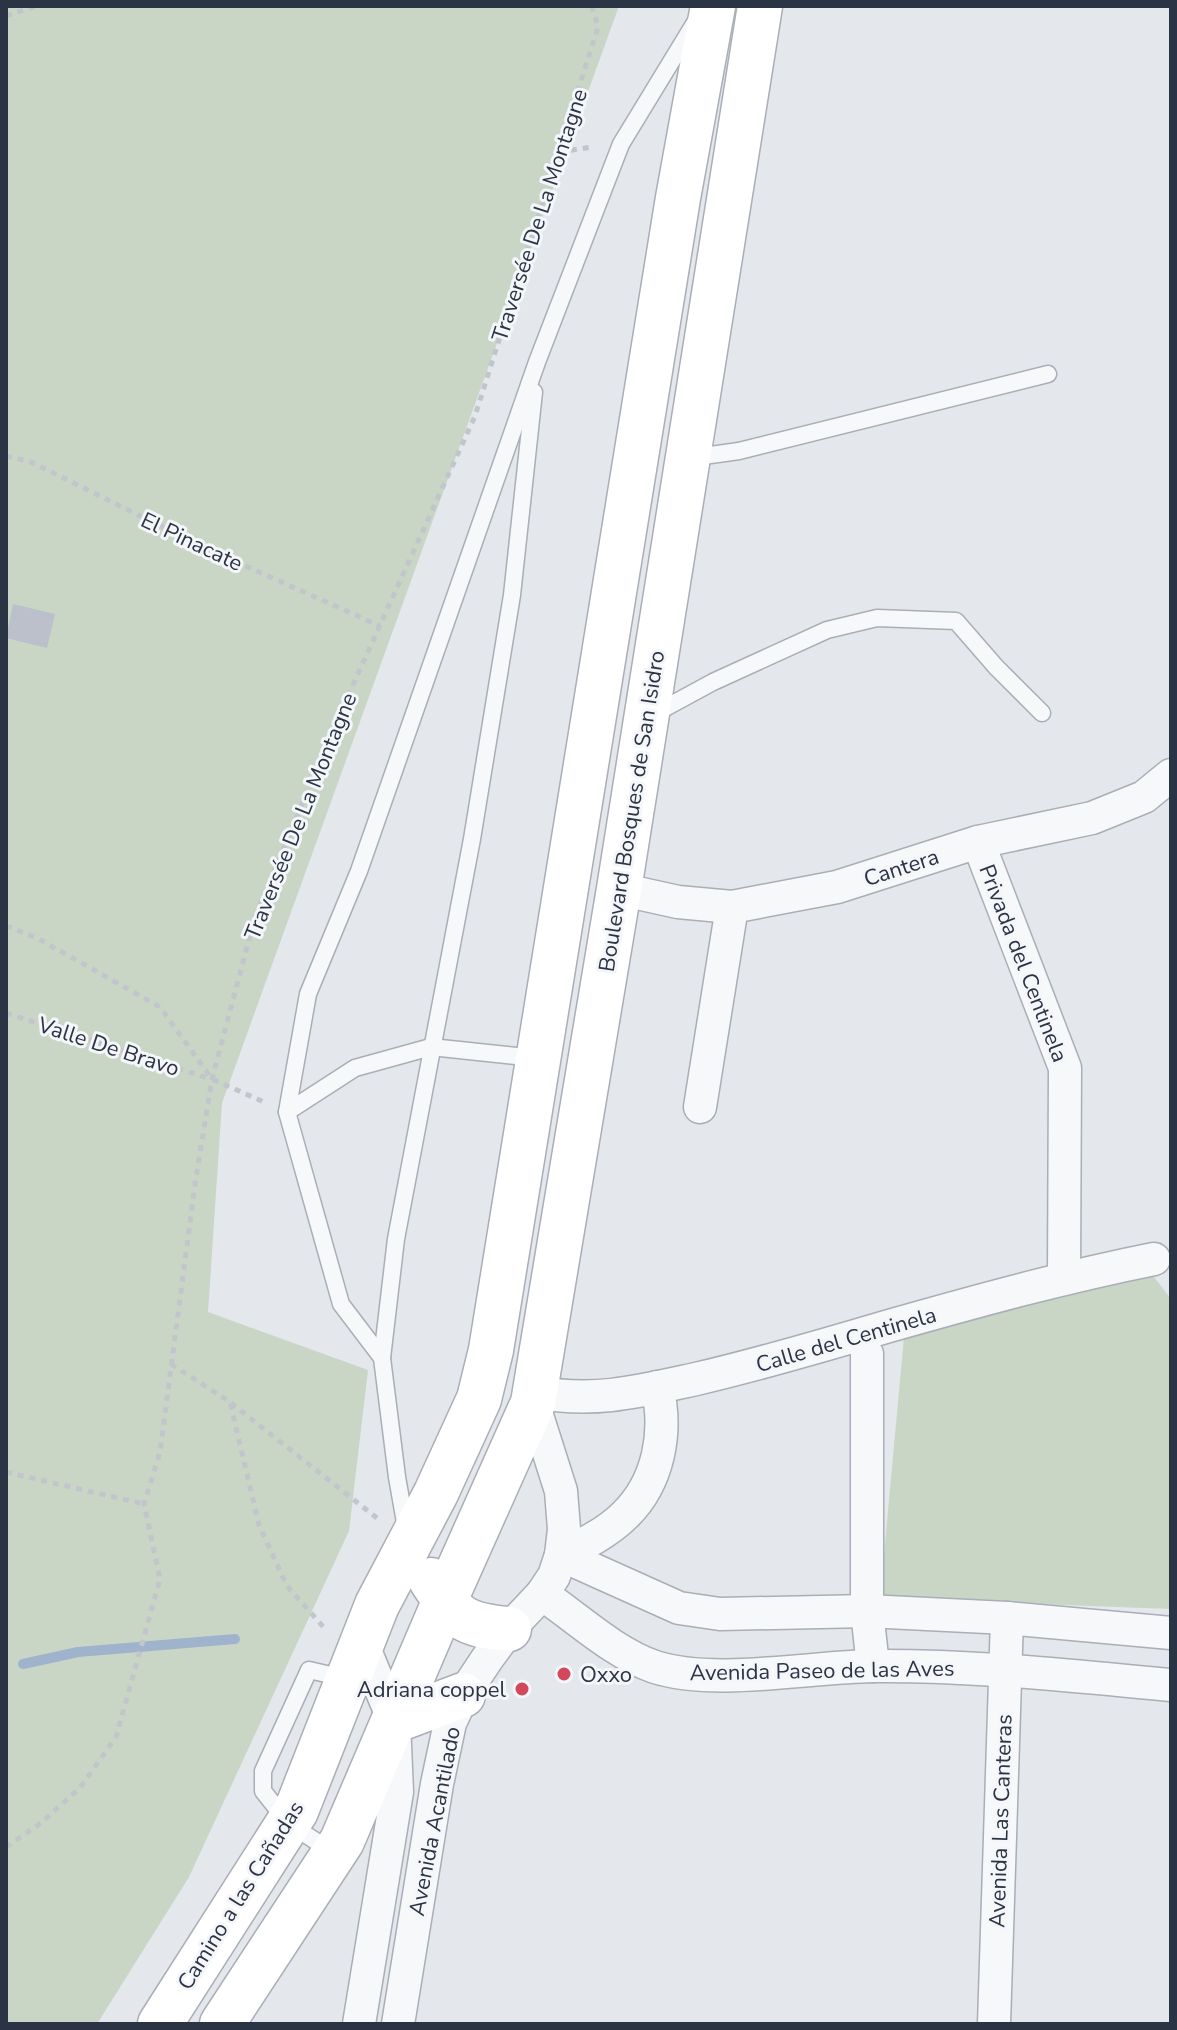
<svg xmlns="http://www.w3.org/2000/svg" width="1177" height="2030" font-family="'Nunito Sans',sans-serif">
  <style>
    .green { fill: #c9d6c5 }
    .lines { fill: none; stroke-linecap: round; stroke-linejoin: round }
    .stream { stroke: #9fb4cc; stroke-width: 10 }
    .building { fill: #bbc0ca }
    .service-casing { stroke: #a9aeb7; stroke-width: 19 }
    .minor-casing { stroke: #a9aeb7; stroke-width: 35 }
    .secondary-casing { stroke: #a9aeb7; stroke-width: 47 }
    .path { stroke: #c2c5cb; stroke-width: 5; stroke-dasharray: 6 6; stroke-linecap: butt }
    .service { stroke: #f7f8fa; stroke-width: 16 }
    .minor { stroke: #f7f8fa; stroke-width: 32 }
    .secondary { stroke: #fff; stroke-width: 44 }
    .poi-dot { fill: #d1495b; stroke: #f4f6f9; stroke-width: 3 }
    .labels { text-anchor: middle; stroke-width: 6; stroke-linejoin: round; paint-order: stroke }
    .street-label { font-size: 22px; fill: #2b3445; stroke: #f4f6f9 }
    .poi-label { font-size: 22px; fill: #2b3445; stroke: #f4f6f9; text-anchor: start }
  </style>
  <rect width="100%" height="100%" fill="#e4e7ec"/>
  <g class="green">
    <path d="M6,6H619L222,1103L208,1312L368,1370L349,1531L189,1877L97,2024H6Z"/>
    <path d="M1137,1255L1171,1299V1609L880,1598L905,1326Z"/>
  </g>
  <g class="lines">
    <path class="stream" d="M23,1664L78,1652L235,1639"/>
  </g>
  <path class="building" d="M13,604L55,614L47,648L6,638Z"/>
  <g class="lines">
    <g class="service-casing">
      <g id="service">
        <path d="M689,458L739,451L1048,374"/>
        <path d="M654,714L713,682L827,630L877,618L956,621L996,667L1042,713"/>
        <path d="M287,1112L355,1068L431,1047L516,1056L536,1064"/>
        <path d="M382,1358L396,1239L472,839L512,595L534,392"/>
        <path d="M406,1528L397,1477L382,1358L341,1304L287,1112L308,994L359,871L537,362L621,144L696,21"/>
        <path d="M333,1852L289,1824L263,1791V1771L309,1670L348,1679"/>
      </g>
    </g>
    <g class="minor-casing">
      <g id="minor">
        <path d="M978,842L1065,1068L1064,1277"/>
        <path d="M619,889L678,902L732,907L837,887L978,842L1092,818L1144,797L1171,775"/>
        <path d="M700,1107L732,907"/>
        <path d="M867,1354V1611L873,1666"/>
        <path d="M534,1392C595,1403 637,1392 696,1379C761,1364 825,1345 889,1326C977,1301 1064,1277 1154,1259"/>
        <path d="M561,1555L679,1608L720,1614L867,1611L1007,1618L1171,1633"/>
        <path d="M561,1555C584,1544 607,1533 625,1515C659,1482 668,1431 657,1387"/>
        <path d="M542,1594C577,1618 614,1653 655,1667C714,1686 809,1667 873,1666C973,1665 1072,1676 1171,1685"/>
        <path d="M359,2024L397,1792L394,1721L362,1643"/>
        <path d="M398,2024L437,1784L450,1723L463,1695L487,1659L509,1629L542,1594L554,1576L561,1555L564,1529L561,1491L533,1403"/>
        <path d="M994,2024L1007,1618"/>
      </g>
    </g>
    <g class="secondary-casing">
      <g id="secondary">
        <path d="M431,1580C456,1618 462,1625 509,1629"/>
        <path d="M394,1721L463,1695"/>
        <path d="M160,2024L296,1811L377,1605L436,1493L479,1399L491,1350L678,198L713,6"/>
        <path d="M222,2024L342,1841L445,1600L533,1403L619,889L760,6"/>
      </g>
    </g>
    <g class="path">
      <path d="M6,16L36,6"/>
      <path d="M559,152L592,147"/>
      <path d="M6,456L31,462L201,546L380,626"/>
      <path d="M6,926L37,938L160,1007L212,1079L264,1102"/>
      <path d="M6,1013L211,1079"/>
      <path d="M171,1364L230,1402L259,1525L287,1586L326,1630"/>
      <path d="M231,1403L377,1518"/>
      <path d="M6,1472L144,1504"/>
      <path d="M6,1847L37,1826L80,1788L116,1737L160,1579L144,1504L160,1452L195,1184L212,1079L255,917L341,711L475,416L598,27L592,6"/>
    </g>
    <use href="#service" class="service"/>
    <use href="#minor" class="minor"/>
    <use href="#secondary" class="secondary"/>
  </g>
  <g class="poi-dot">
    <circle cx="564" cy="1674" r="8"/>
    <circle cx="522" cy="1689" r="8"/>
  </g>
  <g class="labels">
    <g class="street-label">
      <text transform="translate(539 215) rotate(-72)" y="8">Traversée De La Montagne</text>
      <text transform="translate(192 541) rotate(25)" y="8">El Pinacate</text>
      <text transform="translate(631 811) rotate(-81)" y="8">Boulevard Bosques de San Isidro</text>
      <text transform="translate(300 816) rotate(-68)" y="8">Traversée De La Montagne</text>
      <text transform="translate(901 867) rotate(-18)" y="8">Cantera</text>
      <text transform="translate(1024 963) rotate(69)" y="8">Privada del Centinela</text>
      <text transform="translate(109 1046) rotate(18)" y="8">Valle De Bravo</text>
      <text transform="translate(846 1339) rotate(-16)" y="8">Calle del Centinela</text>
      <text transform="translate(822 1670) rotate(-1)" y="8">Avenida Paseo de las Aves</text>
      <text transform="translate(434 1821) rotate(-79)" y="8">Avenida Acantilado</text>
      <text transform="translate(1000 1821) rotate(-88)" y="8">Avenida Las Canteras</text>
      <text transform="translate(240 1895) rotate(-58)" y="8">Camino a las Cañadas</text>
    </g>
    <g class="poi-label">
      <text x="580" y="1682">Oxxo</text>
      <text x="506" y="1697" text-anchor="end">Adriana coppel</text>
    </g>
  </g>
  <rect width="1177" height="2030" fill="none" stroke="#2b3445" stroke-width="16"/>
</svg>
